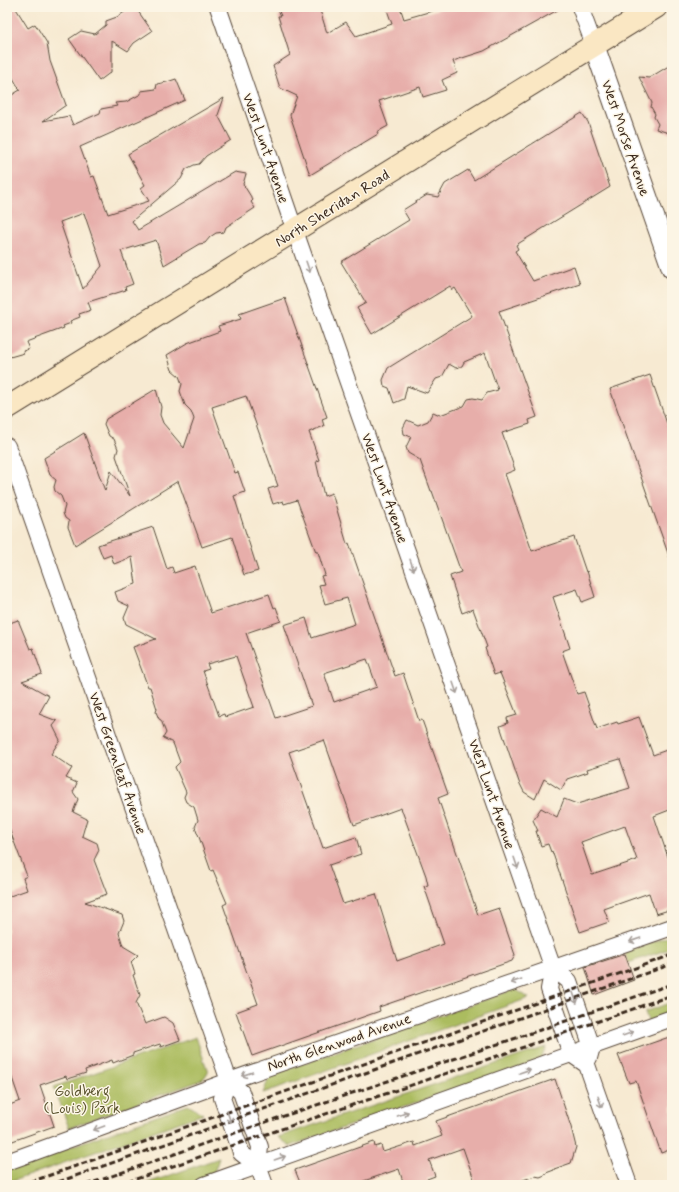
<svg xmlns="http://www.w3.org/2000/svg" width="679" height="1192" font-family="Mynerve,sans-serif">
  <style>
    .green { fill: #abbc5f; stroke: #73733e }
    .building { fill: #e7aeaa; fill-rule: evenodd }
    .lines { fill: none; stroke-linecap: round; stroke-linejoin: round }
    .minor-casing { stroke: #574739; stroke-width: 18 }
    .tertiary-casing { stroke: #574739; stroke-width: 22 }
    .secondary-casing { stroke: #574739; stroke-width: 24 }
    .minor { stroke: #fff; stroke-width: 16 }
    .tertiary { stroke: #fff; stroke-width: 20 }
    .secondary { stroke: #fae7c3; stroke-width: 22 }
    .rail { stroke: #3b2a1e; stroke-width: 3; stroke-dasharray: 6 3; stroke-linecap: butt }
    .oneway { stroke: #a79f9a }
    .labels { text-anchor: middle; stroke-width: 3; stroke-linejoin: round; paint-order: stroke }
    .street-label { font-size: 15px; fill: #3b2a1e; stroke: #fcf5e5 }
    .park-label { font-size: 15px; fill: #5d5632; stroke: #fcf5e5 }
  </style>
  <rect width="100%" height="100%" fill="#fcf5e5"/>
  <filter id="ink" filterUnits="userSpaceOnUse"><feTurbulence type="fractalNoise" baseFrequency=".025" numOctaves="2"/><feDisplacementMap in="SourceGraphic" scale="8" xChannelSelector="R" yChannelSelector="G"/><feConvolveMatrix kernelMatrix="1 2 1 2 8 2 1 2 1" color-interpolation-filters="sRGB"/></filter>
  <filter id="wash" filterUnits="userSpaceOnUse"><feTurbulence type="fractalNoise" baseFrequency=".012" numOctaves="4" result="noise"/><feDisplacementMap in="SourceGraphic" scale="16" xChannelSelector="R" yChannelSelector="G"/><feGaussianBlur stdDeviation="0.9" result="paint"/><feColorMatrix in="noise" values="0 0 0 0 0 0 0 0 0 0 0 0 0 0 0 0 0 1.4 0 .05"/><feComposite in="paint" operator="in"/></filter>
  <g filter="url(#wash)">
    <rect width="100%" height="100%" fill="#f7ead2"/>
    <g class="green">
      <path d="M672,935V948L628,963L624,952Z"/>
      <path d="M515,989L529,998L263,1093L270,1075Z"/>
      <path d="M672,1002V1012L648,1021L645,1012Z"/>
      <path d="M196,1037L208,1072L204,1078L197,1082L69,1128L54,1087Z"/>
      <path d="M546,1047L541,1060L290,1146L278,1137Z"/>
      <path d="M188,1105L203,1114L7,1183V1169Z"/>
      <path d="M219,1158L213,1176L187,1185H142Z"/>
    </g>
    <g id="blocks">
      <g class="building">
        <path d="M7,7H15L28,28L35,24L47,43L50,61L66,105L43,121L69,116L73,125L100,113L101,109L117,106L115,103L126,102L141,94V91L156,89L157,84L167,82L176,79L185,100L80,147L91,177L94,176L108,214L149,201L141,188L145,185L128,154L224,98L218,115L231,140L206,156L199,164L194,165L186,169L181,179L132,221L138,230L235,172L246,174L243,184L253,200L251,202L255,208L226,227L224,232L216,233L210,237L205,243L199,244L164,265L156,240L121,251L133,284L125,287L126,290L88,302L91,310L79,314L80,317L70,321L71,323L63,326L64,328L26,342L29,349L23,351L24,353L10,357L7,350V98L20,90L7,68ZM84,213L102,266L83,289L60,222Z"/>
        <path d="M132,7H135L152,31L134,43L128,51L112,41V68L111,69V72L99,81L69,39L81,31L95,34L106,25V21L117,17Z"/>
        <path d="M277,7H319L327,33L346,22L356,36L392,24L386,7H400L404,19L446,7H563L484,51L453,61L457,73L442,80L446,90L423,97L420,87L379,101L388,126L377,132L378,134L310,175L290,115L297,96L280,88L273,66L290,55L278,16H281Z"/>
        <path d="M672,64V134L656,129L658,124L654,117L655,114L651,107L652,103L639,77L649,78Z"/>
        <path d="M582,113L588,122L610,187L516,245L518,249L515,251L533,281L574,266L580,284L499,311L537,417L529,420L530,424L502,433L515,470L505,474L532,551L574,537L586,572L587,571L595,597L582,602L577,589L553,597L570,648L562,651L577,694L584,692L597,729L617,722L618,724L639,717L653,755L672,748V809L654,816L672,869V909L656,914L649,893L604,909L609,922L580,932L552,851L551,852L548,844L541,846L536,831H538L533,820L541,808L557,817L564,799L577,804L630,788L620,759L587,769L588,772L567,779L561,790L544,779L535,799L524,792L519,782L500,726L508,723L507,718L517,715L500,673L494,675L485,648L487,647L473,609L462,613L450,576L461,572L432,491H431L420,460L408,453L406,447L411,437L404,434L403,428L407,420L418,425L428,421L433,412L440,415L464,406L468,399L473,398L482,400L487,393L498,390L485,353L464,362L462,366L456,368L449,364L442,377L436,379L427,393L407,386L404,399L394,403L389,388L384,386L383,380L388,368L472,316L455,288L452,290L450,286L372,334L357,308L366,303L341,262L409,220L403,210L427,195L438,197L445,184L468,170L474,180ZM625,826L637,860L592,875L581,842Z"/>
        <path d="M285,298L327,417L322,419L324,426L309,432L319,460L316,461L324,496L332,493L347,544L349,543L395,676L403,673L419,721L422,720L448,794L438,798L478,915L499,908L515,955L512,961L379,1007L380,1011L252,1056L236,1012L258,1004L223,905L227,903L213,870L211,871L198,834L197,833L195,827L198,820L194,807L186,802L184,797L186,792L175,767L180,762L173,743L163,738L166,733L161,720L159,719L156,712L157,709L150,687H148L133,647L156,639L126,624L124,618L129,606L118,601L115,592L136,584L132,557L114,564L111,555L103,558L98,545L153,527L167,569L172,567L174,573L195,566L211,613L269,594L274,608L276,607L281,621L246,633L276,718L312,706L284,625L306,618L312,638L355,624L347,598L325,604L319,585L324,584L321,576L325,575L318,552H316L297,500L284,504L283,501L273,504L268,489L278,486L246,396L212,407L235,473L238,472L245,492L234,496L258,571L244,575L232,537L202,547L178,481L75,545L68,527L69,521L65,518L63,513L65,506L61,496L55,491L54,487L56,480L50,475L44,458L84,433L105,491L111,471L130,496L116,456L118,449L114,439L109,436L104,424L106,419L156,389L161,407L160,415L163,423L184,448L194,419L191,411L185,405L180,391L182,384L179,376L172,370L167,355L187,343L220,331L218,326L241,319L239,314ZM236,656L254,707L225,717L224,714L219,716L203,671L209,669L207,664ZM367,659L377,687L334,702L324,673ZM324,740L354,825L401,808L426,876L428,885L424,886L444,944L397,961L376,894L343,904L329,865L361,854L356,837L323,848L289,752Z"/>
        <path d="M650,375L672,438V559H670L610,389Z"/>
        <path d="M18,620L30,649L33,648L42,674L22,681L49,696L39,714L57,721L53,726L60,740L51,754L72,768L66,778L77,783L73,792L78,799L73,812L87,819L82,836L97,843L99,850L94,860L107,894L85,902L122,915L124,921L119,933L123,946L138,955L131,962L135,974L133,975L140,995L136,1003L145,1024L164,1017L173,1023L180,1040L161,1047L160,1044L133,1053V1055L113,1063L112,1060L85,1070L86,1073L67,1079L66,1076L40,1085L54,1126L7,1143V1106L20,1101L11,1075L7,1076V897L27,890L23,878L27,876L7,823V624Z"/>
        <path d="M625,954L634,980L594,995L585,967Z"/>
        <path d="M672,1036V1149L661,1153L636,1081L629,1083L618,1055Z"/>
        <path d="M555,1079L571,1127L576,1147L571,1163L554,1169V1170L546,1173L545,1175L540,1177L535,1176L520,1181L518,1185H476L463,1148L429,1160L435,1176L427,1179L429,1185H404L399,1169L352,1185H301L295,1170L374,1142L375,1147L381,1145L383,1152L414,1142L415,1146L442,1136L436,1121Z"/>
      </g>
    </g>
  </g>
  <g filter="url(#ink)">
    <use href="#blocks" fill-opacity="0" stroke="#574739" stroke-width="1"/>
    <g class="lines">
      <g class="minor-casing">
        <g id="minor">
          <path d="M218,7L295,231L549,957L553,968L549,989L571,1054L587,1065L629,1185"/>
          <path d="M580,7L594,45"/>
          <path d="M7,446L229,1081L241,1092L260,1147L258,1166L265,1185"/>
          <path d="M553,968L569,981L592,1047L589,1058"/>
          <path d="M229,1081L222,1098L240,1149L241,1153L258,1166"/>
          <path d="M7,1162L229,1081L672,927"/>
          <path d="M204,1185L672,1018"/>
        </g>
      </g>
      <g class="tertiary-casing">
        <path id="tertiary" d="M594,45L672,268"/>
      </g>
      <g class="secondary-casing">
        <path id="secondary" d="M7,408L656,7"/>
      </g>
      <use href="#minor" class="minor"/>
      <use href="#tertiary" class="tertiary"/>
      <use href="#secondary" class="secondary"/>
      <g class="rail">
        <path d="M22,1185L672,955"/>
        <path d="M50,1185L672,964"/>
        <path d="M86,1185L272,1120L540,1030L672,984"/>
        <path d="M119,1185C303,1120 489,1061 672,995"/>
      </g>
    </g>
    <defs><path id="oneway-shaft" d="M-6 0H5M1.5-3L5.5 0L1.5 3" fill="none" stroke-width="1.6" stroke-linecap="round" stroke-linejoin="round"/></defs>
    <g class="oneway">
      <use href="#oneway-shaft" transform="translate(308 267) rotate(71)"/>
      <use href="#oneway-shaft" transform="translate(412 565) rotate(71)"/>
      <use href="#oneway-shaft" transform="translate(455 688) rotate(71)"/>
      <use href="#oneway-shaft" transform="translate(516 863) rotate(71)"/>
      <use href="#oneway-shaft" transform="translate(635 940) rotate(161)"/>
      <use href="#oneway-shaft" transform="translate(516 981) rotate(161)"/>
      <use href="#oneway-shaft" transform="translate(575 998) rotate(71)"/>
      <use href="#oneway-shaft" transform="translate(628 1034) rotate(-20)"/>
      <use href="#oneway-shaft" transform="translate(525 1071) rotate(-19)"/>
      <use href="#oneway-shaft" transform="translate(247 1074) rotate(161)"/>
      <use href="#oneway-shaft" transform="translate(600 1102) rotate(71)"/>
      <use href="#oneway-shaft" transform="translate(403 1114) rotate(-20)"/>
      <use href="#oneway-shaft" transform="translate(229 1117) rotate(71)"/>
      <use href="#oneway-shaft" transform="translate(99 1128) rotate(160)"/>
      <use href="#oneway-shaft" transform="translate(280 1158) rotate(-19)"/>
    </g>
  </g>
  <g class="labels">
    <g class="street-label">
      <text transform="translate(626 138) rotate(71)" y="5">West Morse Avenue</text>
      <text transform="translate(266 148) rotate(71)" y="5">West Lunt Avenue</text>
      <text transform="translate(332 208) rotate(-32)" y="5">North Sheridan Road</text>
      <text transform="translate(385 488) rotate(71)" y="5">West Lunt Avenue</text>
      <text transform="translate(118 763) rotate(71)" y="5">West Greenleaf Avenue</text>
      <text transform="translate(492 794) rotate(71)" y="5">West Lunt Avenue</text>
      <text transform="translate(339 1042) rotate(-19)" y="5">North Glenwood Avenue</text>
    </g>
    <g class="park-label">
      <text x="82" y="1096">Goldberg<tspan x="82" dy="17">(Louis) Park</tspan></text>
    </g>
  </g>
  <rect width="679" height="1192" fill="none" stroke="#fcf5e5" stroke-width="24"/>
</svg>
